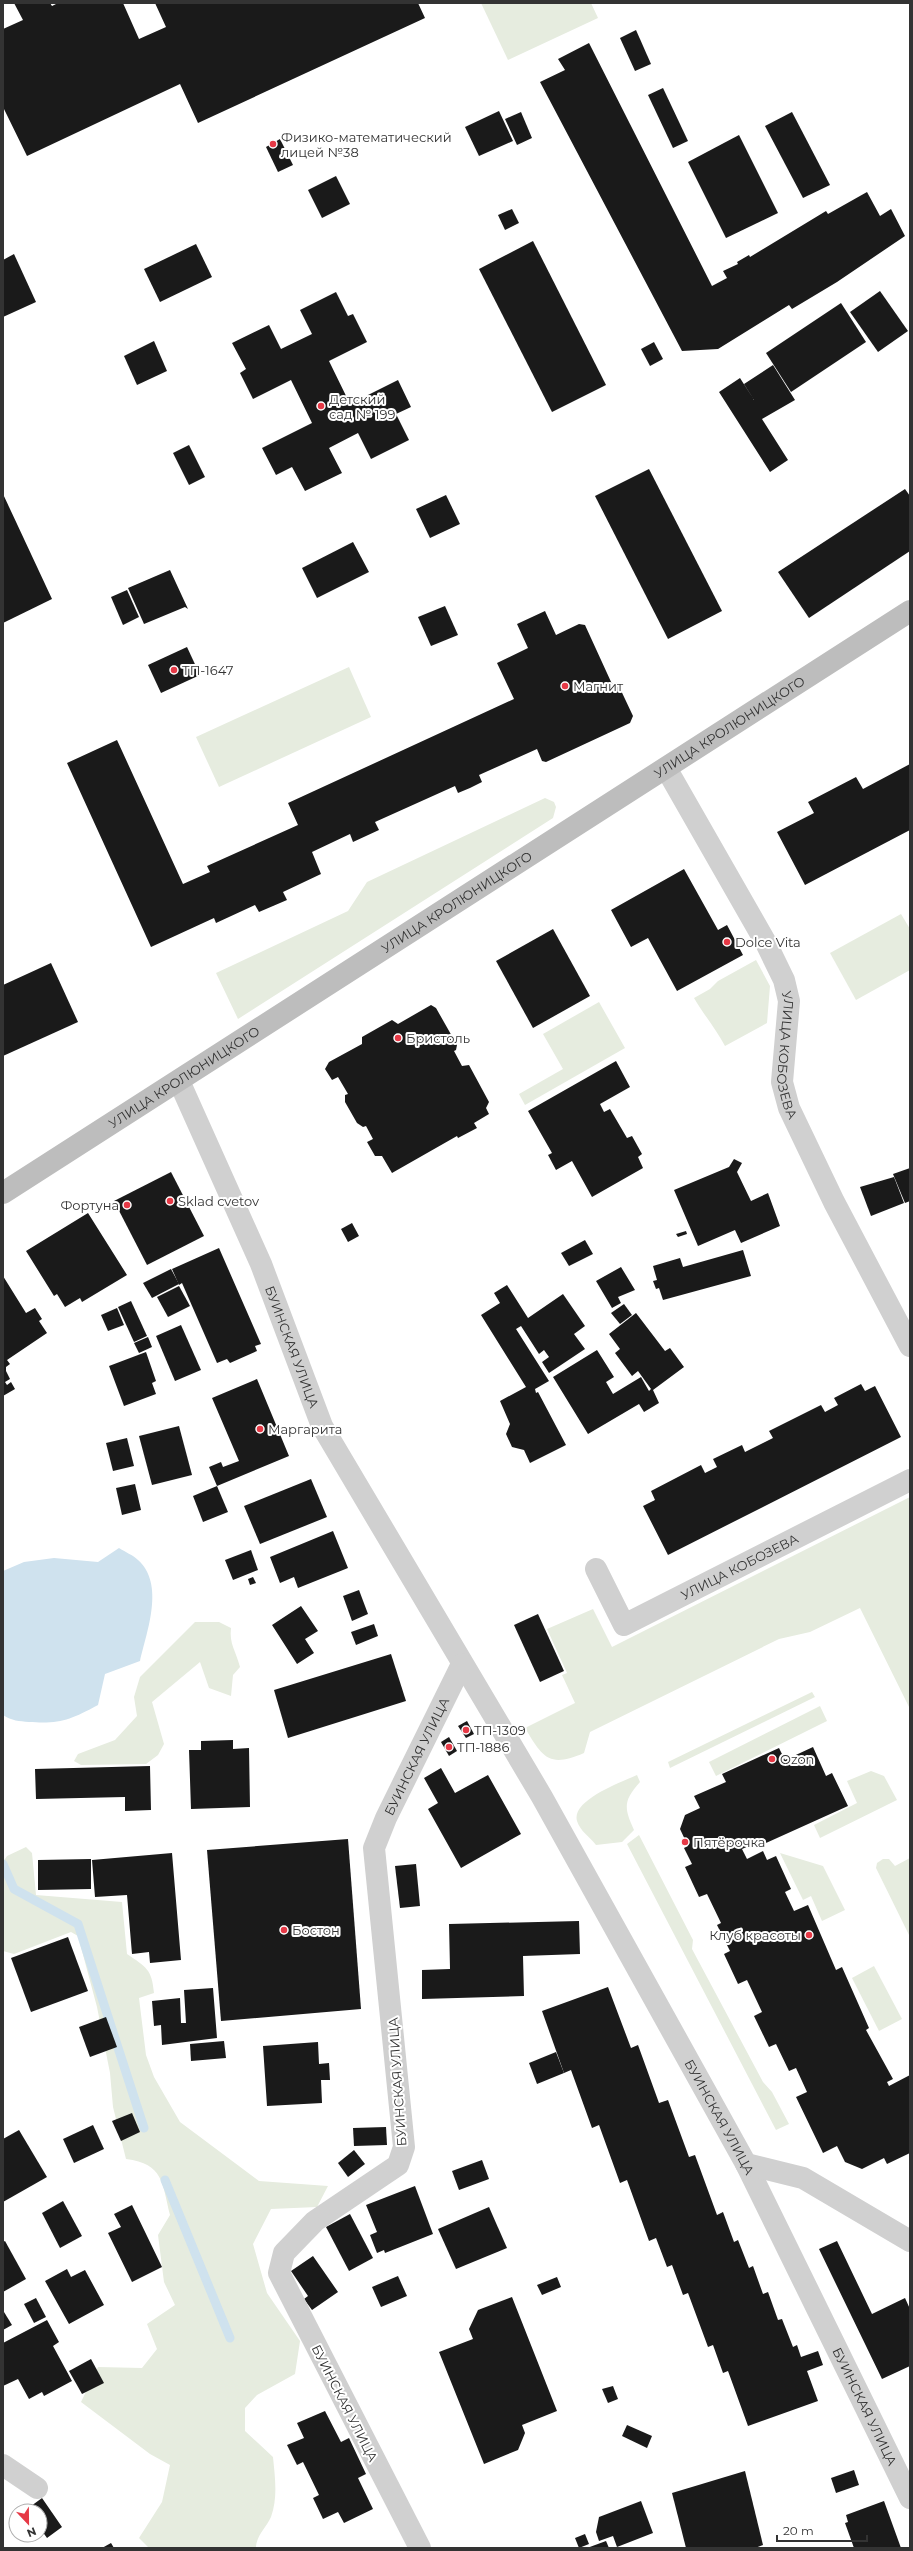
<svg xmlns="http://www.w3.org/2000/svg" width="913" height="2551" font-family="Montserrat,sans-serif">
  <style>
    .green { fill: #e6ecdf }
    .water { fill: #cfe2ee }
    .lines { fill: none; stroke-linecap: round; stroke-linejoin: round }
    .stream { stroke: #cfe2ee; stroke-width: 9 }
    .building { fill: #1a1a1a }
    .street { stroke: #d0d0d0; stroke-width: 22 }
    .secondary { stroke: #bdbdbd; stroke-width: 22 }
    .poi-dot { fill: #e63946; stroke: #fff; stroke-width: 1.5 }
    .labels { text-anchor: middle; stroke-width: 4; stroke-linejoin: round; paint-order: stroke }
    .poi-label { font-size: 13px; fill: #333; stroke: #fff; text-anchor: start }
    .street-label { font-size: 13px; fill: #333; stroke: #fff }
  </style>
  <rect width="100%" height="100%" fill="#fff"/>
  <g class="green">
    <path d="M481,3H591L598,18L508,60Z"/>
    <path d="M349,667L371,717L219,787L196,737Z"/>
    <path d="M545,798L554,802L556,807L553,818L238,1019L216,973L348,911L367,882Z"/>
    <path d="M901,914L910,929V970L856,1000L830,953Z"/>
    <path d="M756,960L770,986L767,1023L725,1046C716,1029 704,1015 694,998L710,989L718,981Z"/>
    <path d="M599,1002L625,1048L525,1105L519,1094L563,1069L543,1034Z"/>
    <path d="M910,1497V1709L860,1608L810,1632L779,1639L590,1732L584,1753C549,1768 543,1758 525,1728L575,1703L562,1675L567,1673L547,1629L593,1609L612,1647Z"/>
    <path d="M195,1622H219L231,1628C229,1644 236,1651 240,1667L233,1675L231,1696L209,1688L200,1662L152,1702L164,1744L158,1755L146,1764L81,1765L74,1761L78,1754L115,1740L137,1716L134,1697L140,1677Z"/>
    <path d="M812,1692L815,1697L670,1768L668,1762Z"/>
    <path d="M820,1706L827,1721L716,1776L709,1762Z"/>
    <path d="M871,1771L884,1776L897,1800L820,1838L814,1825L857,1803L847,1781Z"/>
    <path d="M637,1775L640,1782C623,1801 624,1808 634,1830L622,1842L596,1845C590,1837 580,1831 577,1821C571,1800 622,1782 637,1775Z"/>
    <path d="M639,1835L693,1940L692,1949L763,2082L772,2092L789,2124L776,2130L627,1844Z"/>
    <path d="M26,1847L32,1853L36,1895L122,1902L127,1954C146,1967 152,1969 154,1993L139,1998L146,2055L154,2077L180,2122L259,2181L328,2186L317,2207L271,2209L253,2244L267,2293L300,2341L295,2374L257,2395L245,2408V2431L273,2457C275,2478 278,2497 271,2517C266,2528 256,2536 256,2548H149L139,2538L162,2502L170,2465L150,2454L81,2402L98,2367L142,2368L157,2349L147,2324L175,2305L164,2282L158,2235L170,2215C162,2183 164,2164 126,2159L113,2107L110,2073L97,2007L78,1936L71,1932L14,1954L3,1951V1862L7,1856Z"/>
    <path d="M780,1853L823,1866L845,1910L822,1921L811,1896L803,1900Z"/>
    <path d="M910,1858V1937L876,1868L877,1863L883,1859H889L895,1866Z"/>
    <path d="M874,1966L902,2019L879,2031L852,1978Z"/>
  </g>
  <path class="water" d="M119,1548C125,1552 133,1555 138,1560C165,1584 147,1631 140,1661L105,1674L98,1705C70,1720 61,1724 29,1722C19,1721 12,1721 3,1715V1571L24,1562L54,1558L98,1562Z"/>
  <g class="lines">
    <g class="stream">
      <path d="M3,1864L14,1889L78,1924L144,2128"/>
      <path d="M165,2180L230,2338"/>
    </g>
  </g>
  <g class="building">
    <path d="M14,3H50L52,6L58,3H123L139,39L166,27L155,3H418L425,18L198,123L180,84L27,156L3,107V29L23,20Z"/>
    <path d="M636,30L651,64L635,71L620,38Z"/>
    <path d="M589,43L712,286L727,278L723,271L738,264L737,262L749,255L750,257L826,211L828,214L867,192L880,216L891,209L905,236L837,282L792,309L789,305L718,349L682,351L540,82L565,70L558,59Z"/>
    <path d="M663,88L688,141L673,148L648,95Z"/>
    <path d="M499,111L513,141L479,156L465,127Z"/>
    <path d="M521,112L532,138L517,145L505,119Z"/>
    <path d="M792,112L830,185L803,198L765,126Z"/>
    <path d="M739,135L778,213L726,238L688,162Z"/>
    <path d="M280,139L293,165L278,172L266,147Z"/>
    <path d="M336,176L350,204L322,218L308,190Z"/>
    <path d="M512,209L519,223L505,230L498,215Z"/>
    <path d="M533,241L606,385L552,412L479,269Z"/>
    <path d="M196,244L212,277L160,302L144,269Z"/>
    <path d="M14,254L36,302L3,317V260Z"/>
    <path d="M880,291L908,331L878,352L850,312Z"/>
    <path d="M336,292L348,316L353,314L367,342L329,361L350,404L398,380L411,407L396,414L409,440L371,459L358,433L329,448L342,473L305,491L292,467L276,475L262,448L312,423L291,380L253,399L240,373L246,369L232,343L269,325L281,349L312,334L300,310Z"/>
    <path d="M841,303L866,342L791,392L766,353Z"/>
    <path d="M154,341L167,371L137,385L124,356Z"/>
    <path d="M654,342L663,359L650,366L641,349Z"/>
    <path d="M773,365L795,400L762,419L788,460L770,472L719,392L740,378L754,400L744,384Z"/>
    <path d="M189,445L205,477L189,485L173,453Z"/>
    <path d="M649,469L722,611L668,639L595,496Z"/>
    <path d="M905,489L910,496V551L809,618L778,572Z"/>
    <path d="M3,494L52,599L3,623Z"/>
    <path d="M446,495L460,524L430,538L416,509Z"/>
    <path d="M353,542L369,572L317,598L302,568Z"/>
    <path d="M170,570L188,609L185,607L144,624L128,588Z"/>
    <path d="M127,590L139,617L123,625L111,597Z"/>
    <path d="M445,606L458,635L431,646L418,617Z"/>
    <path d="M545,611L556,635L579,624L585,625L612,684L617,682L633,716L630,723L546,762L542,761L537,749L479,775L482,782L470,788L458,793L455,786L375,822L379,830L353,842L350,834L312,852L321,874L283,892L287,900L259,912L255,905L216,923L214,918L151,947L67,763L117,740L183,884L210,872L207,866L298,825L288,803L514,699L497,663L528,648L517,624Z"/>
    <path d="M187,647L200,675L161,693L148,665Z"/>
    <path d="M910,764V830L805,885L777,832L814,813L808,802L856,777L863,789Z"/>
    <path d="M684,869L718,930L727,925L743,955L677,991L648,938L631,947L611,910Z"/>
    <path d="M553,929L590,996L533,1028L496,961Z"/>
    <path d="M51,963L78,1022L3,1056V985Z"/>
    <path d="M431,1005L436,1008L457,1045L456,1050L454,1051L462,1066L469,1065L489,1102L486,1108L489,1114L474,1123L477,1128L458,1138L457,1136L392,1173L382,1156H375L367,1142L373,1139L366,1126L363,1127L357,1123L345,1102V1095L348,1094L338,1077L332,1080L325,1069L329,1062L362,1044V1037L392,1020L398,1024Z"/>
    <path d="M616,1061L630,1087L600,1104L604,1112L610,1109L627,1138L632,1136L642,1154L638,1157L643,1168L592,1197L572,1161L556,1170L548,1155L552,1153L528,1111Z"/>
    <path d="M734,1159L742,1163L737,1172L751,1201L768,1193L780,1226L741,1243L735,1230L698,1246L674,1190L729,1167Z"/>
    <path d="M910,1168V1201L905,1203L893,1174Z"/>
    <path d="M171,1172L204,1236L147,1265L114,1201Z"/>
    <path d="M894,1177L904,1203L871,1216L860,1187Z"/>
    <path d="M88,1213L127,1275L82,1302L80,1298L65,1307L57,1294L54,1296L26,1251Z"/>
    <path d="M352,1223L359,1236L348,1242L341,1229Z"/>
    <path d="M686,1231L687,1234L678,1237L676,1234Z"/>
    <path d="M585,1240L593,1254L569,1266L561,1253Z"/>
    <path d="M219,1248L261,1344L255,1346L257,1351L230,1363L227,1359L217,1363L182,1283L179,1285L172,1269Z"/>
    <path d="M743,1250L751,1276L663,1300L659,1288L656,1289L653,1281L657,1280L653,1266L680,1258L683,1267Z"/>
    <path d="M621,1267L635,1290L618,1297L621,1303L612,1308L596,1281Z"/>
    <path d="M171,1269L179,1284L152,1298L143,1283Z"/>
    <path d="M3,1276L26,1313L35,1308L42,1319L39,1321L47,1333L7,1360L10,1364L6,1367V1371L10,1379L5,1382L7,1385L11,1382L15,1389L3,1396Z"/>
    <path d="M507,1285L528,1318L563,1294L585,1326L574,1334L585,1349L549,1373L542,1362L549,1357L544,1350L539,1354L521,1326L516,1329L549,1381L535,1389L536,1393L538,1392L566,1445L530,1463L524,1450L512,1447L506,1434L510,1424L500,1401L526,1387L481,1315L500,1303L494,1293Z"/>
    <path d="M179,1286L190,1306L168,1317L157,1297Z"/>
    <path d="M131,1301L147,1336L134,1342L118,1307Z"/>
    <path d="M624,1304L632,1315L620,1324L611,1313Z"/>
    <path d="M117,1308L124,1325L108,1331L101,1315Z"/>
    <path d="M636,1313L665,1351L670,1348L684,1367L653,1390L659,1403L644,1412L639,1404L588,1434L553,1377L597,1350L614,1377L606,1382L613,1394L641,1377L649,1391L651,1389L638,1371L632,1376L615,1353L620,1349L609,1334Z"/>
    <path d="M181,1325L201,1370L175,1381L156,1336Z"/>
    <path d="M148,1337L152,1347L139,1353L134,1343Z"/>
    <path d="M146,1352L156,1381L152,1383L156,1394L124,1406L109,1366Z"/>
    <path d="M257,1379L289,1456L217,1486L209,1467L221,1462L223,1467L239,1461L212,1398Z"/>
    <path d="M861,1384L865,1391L875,1386L901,1437L668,1555L643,1506L655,1500L651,1491L701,1465L705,1473L717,1467L713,1459L742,1445L745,1452L773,1438L769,1431L821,1405L825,1412L838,1405L834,1398Z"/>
    <path d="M179,1426L192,1475L152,1485L139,1436Z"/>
    <path d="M127,1438L134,1466L113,1471L106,1443Z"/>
    <path d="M311,1479L327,1517L260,1544L244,1506Z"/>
    <path d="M135,1484L141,1510L122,1515L116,1488Z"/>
    <path d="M217,1486L228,1512L203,1522L193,1496Z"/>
    <path d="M333,1531L348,1568L298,1588L294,1577L280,1583L270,1557Z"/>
    <path d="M251,1550L258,1570L233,1580L225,1560Z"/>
    <path d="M253,1577L256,1583L250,1585L248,1579Z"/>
    <path d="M359,1590L368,1614L352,1621L343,1596Z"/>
    <path d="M301,1606L318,1631L305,1639L314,1653L297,1664L272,1625Z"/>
    <path d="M538,1614L564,1671L540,1682L514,1625Z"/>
    <path d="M374,1624L378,1636L356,1645L351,1632Z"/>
    <path d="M391,1654L406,1701L288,1738L274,1690Z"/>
    <path d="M467,1721L474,1734L466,1738L458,1726Z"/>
    <path d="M449,1737L457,1751L449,1756L441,1742Z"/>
    <path d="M233,1740V1749L249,1748L250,1807L191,1809L189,1750H201V1741Z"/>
    <path d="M813,1747L826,1776L832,1773L848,1806L766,1843L765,1839L742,1849L747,1859L763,1851L767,1860L776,1856L791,1889L785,1892L794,1911L808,1905L836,1970L842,1967L869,2028L866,2030L893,2079L887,2082L889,2086L910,2075V2153L887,2164L884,2158L862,2169L845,2162L837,2146L823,2153L796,2097L807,2092L796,2068L789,2071L776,2044L769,2047L754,2016L762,2012L747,1980L738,1984L724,1954L730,1951L717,1925L721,1923L707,1894L699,1897L685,1867L692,1864L684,1848L688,1846L680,1829L685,1815L700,1808L694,1796L726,1782L722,1774L779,1748L785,1760Z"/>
    <path d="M150,1766L151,1810L125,1811V1797L36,1799L35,1769Z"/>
    <path d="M441,1768L455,1793L488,1775L521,1834L461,1868L428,1809L438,1803L424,1778Z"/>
    <path d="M348,1839L361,2009L221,2021L207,1850Z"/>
    <path d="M172,1853L181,1960L150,1963L149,1952L132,1954L127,1895L95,1897L92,1860Z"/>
    <path d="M91,1859V1889L38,1890V1860Z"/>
    <path d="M416,1864L420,1906L400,1908L395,1866Z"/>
    <path d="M579,1921L580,1954L523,1956L524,1996L422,1999V1970L450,1969L449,1924Z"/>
    <path d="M68,1937L88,1991L31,2012L11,1958Z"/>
    <path d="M608,1987L631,2048L638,2045L659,2103L668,2100L689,2157L695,2155L717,2215L723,2212L734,2242L738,2240L749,2268L753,2266L763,2294L768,2292L778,2320L782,2319L793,2347L797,2345L801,2357L818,2351L823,2365L807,2371L818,2401L748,2426L728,2371L723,2373L713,2345L708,2347L688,2293L683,2295L672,2265L667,2267L656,2238L649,2241L627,2180L620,2183L599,2125L592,2128L571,2070L564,2073L542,2011Z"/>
    <path d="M213,1988L217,2038L162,2045L161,2025L154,2026L152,2001L180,1998L181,2023H186L184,1990Z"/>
    <path d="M106,2017L117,2047L90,2057L79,2027Z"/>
    <path d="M224,2041L226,2058L191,2061L190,2044Z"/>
    <path d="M318,2042L319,2064L329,2063L330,2080H321L322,2103L267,2106L263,2046Z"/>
    <path d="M556,2052L564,2073L537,2084L529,2063Z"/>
    <path d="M132,2113L140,2132L121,2141L112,2121Z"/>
    <path d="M93,2125L104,2149L74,2163L63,2139Z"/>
    <path d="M386,2127L387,2145L354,2146L353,2128Z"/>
    <path d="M19,2130L47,2177L3,2202V2139Z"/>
    <path d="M354,2150L365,2164L348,2177L338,2163Z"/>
    <path d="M482,2160L489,2179L459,2190L452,2171Z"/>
    <path d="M415,2186L433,2234L385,2253L384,2250L377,2253L370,2235L377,2232L366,2205Z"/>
    <path d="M63,2201L82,2236L60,2248L42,2213Z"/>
    <path d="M132,2205L162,2267L132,2282L108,2233L121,2227L114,2214Z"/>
    <path d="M489,2207L507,2248L456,2269L438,2229Z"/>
    <path d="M350,2214L373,2258L349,2271L326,2227Z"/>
    <path d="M5,2241L26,2279L3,2292V2242Z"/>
    <path d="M837,2241L872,2314L905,2298L910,2309V2366L882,2379L819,2249Z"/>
    <path d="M313,2256L338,2292L312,2310L304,2299L308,2296L291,2271Z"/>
    <path d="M67,2269L71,2277L85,2270L104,2305L69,2324L45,2281Z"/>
    <path d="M398,2276L407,2296L381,2307L372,2287Z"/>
    <path d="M557,2277L561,2287L542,2295L537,2285Z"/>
    <path d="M512,2297L557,2411L522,2425L525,2433L518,2450L484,2464L439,2352L473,2339L469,2329L478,2310Z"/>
    <path d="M36,2298L46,2317L34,2323L24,2304Z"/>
    <path d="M4,2312L12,2325L3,2330V2313Z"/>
    <path d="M47,2320L59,2342L53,2346L72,2381L44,2396L42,2392L29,2399L18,2379L3,2386V2343Z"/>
    <path d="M91,2359L104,2383L82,2394L69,2371Z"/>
    <path d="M613,2386L618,2399L608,2403L602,2389Z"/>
    <path d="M325,2411L341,2442L349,2438L366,2474L358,2478L373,2509L344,2523L338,2512L323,2519L313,2498L319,2495L303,2462L297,2465L287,2445L304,2438L297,2423Z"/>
    <path d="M627,2425L652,2436L647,2448L622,2436Z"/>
    <path d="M854,2470L859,2485L836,2493L831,2478Z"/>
    <path d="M745,2471L763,2545L755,2548H686L672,2493Z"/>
    <path d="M42,2498L62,2527L47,2538L40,2528V2511L27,2509Z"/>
    <path d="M641,2501L653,2533L617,2547L613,2536L599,2541L596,2532L599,2517Z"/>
    <path d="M884,2501L901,2548H854L845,2523L848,2522L846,2515Z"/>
    <path d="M585,2534L589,2544L579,2548L575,2538Z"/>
    <path d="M606,2541L609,2548H587Z"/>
    <path d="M111,2543L114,2548H102Z"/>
  </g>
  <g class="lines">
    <g class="street">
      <path id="s1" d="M666,768L766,943L784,980L789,1001L782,1082L789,1108L834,1202L910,1346"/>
      <path id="s2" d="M179,1081L261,1264L322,1426L542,1797L746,2164L910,2498"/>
      <path id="s3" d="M596,1569L624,1625L910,1480"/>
      <path d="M746,2164L803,2178L910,2241"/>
      <path d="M3,2465L37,2488"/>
      <path id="s4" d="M420,2548L279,2273L284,2253L315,2221L398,2165L404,2147L374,1848L386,1818L462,1664"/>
    </g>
    <path class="secondary" id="s5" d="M3,1193L910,611"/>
  </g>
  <g class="poi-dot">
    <circle cx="273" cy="144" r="4"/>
    <circle cx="321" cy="406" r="4"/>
    <circle cx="174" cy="670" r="4"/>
    <circle cx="565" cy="686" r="4"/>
    <circle cx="727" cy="942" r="4"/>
    <circle cx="398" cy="1038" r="4"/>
    <circle cx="170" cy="1201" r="4"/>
    <circle cx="127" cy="1205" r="4"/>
    <circle cx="260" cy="1429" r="4"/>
    <circle cx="466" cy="1730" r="4"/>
    <circle cx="449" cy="1747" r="4"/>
    <circle cx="772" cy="1759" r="4"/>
    <circle cx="685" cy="1842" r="4"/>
    <circle cx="284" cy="1930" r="4"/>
    <circle cx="809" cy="1935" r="4"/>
  </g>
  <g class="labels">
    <g class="poi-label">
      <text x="281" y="142">Физико-математический<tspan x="281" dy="15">лицей №38</tspan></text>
      <text x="329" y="404">Детский<tspan x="329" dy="15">сад № 199</tspan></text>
      <text x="182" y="675">ТП-1647</text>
      <text x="573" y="691">Магнит</text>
      <text x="735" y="947">Dolce Vita</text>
      <text x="406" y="1043">Бристоль</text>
      <text x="178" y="1206">Sklad cvetov</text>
      <text x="119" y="1210" text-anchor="end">Фортуна</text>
      <text x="268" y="1434">Маргарита</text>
      <text x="474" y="1735">ТП-1309</text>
      <text x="457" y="1752">ТП-1886</text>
      <text x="780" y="1764">Ozon</text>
      <text x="693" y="1847">Пятёрочка</text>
      <text x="292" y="1935">Бостон</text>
      <text x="801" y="1940" text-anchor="end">Клуб красоты</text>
    </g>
    <g class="street-label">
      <text dy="5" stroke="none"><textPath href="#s5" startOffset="863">УЛИЦА КРОЛЮНИЦКОГО</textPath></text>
      <text dy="5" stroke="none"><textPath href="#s5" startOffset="539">УЛИЦА КРОЛЮНИЦКОГО</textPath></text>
      <text dy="5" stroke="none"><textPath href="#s1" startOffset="319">УЛИЦА КОБОЗЕВА</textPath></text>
      <text dy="5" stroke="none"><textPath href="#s5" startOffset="215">УЛИЦА КРОЛЮНИЦКОГО</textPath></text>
      <text dy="5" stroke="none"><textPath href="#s2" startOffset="289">БУИНСКАЯ УЛИЦА</textPath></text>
      <text dy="5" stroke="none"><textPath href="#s3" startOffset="192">УЛИЦА КОБОЗЕВА</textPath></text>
      <text dy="5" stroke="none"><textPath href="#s4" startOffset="895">БУИНСКАЯ УЛИЦА</textPath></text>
      <text transform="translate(397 2082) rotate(-94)" y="5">БУИНСКАЯ УЛИЦА</text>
      <text dy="5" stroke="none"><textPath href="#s2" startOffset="1171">БУИНСКАЯ УЛИЦА</textPath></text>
      <text transform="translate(345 2403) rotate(63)" y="5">БУИНСКАЯ УЛИЦА</text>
      <text dy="5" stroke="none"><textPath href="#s2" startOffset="1495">БУИНСКАЯ УЛИЦА</textPath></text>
    </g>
  </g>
  <rect width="913" height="2551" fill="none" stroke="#333333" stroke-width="8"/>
  <g transform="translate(28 2523) rotate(158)"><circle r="19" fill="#ffffff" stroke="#adadad"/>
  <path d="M0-3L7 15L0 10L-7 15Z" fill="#e63946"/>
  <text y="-6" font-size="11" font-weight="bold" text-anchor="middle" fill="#333333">N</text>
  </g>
  <path d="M777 2535v6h90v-6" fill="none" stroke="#333333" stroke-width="2"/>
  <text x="783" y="2535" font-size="12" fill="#333333" stroke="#ffffff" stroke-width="3" paint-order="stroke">20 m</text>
</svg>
